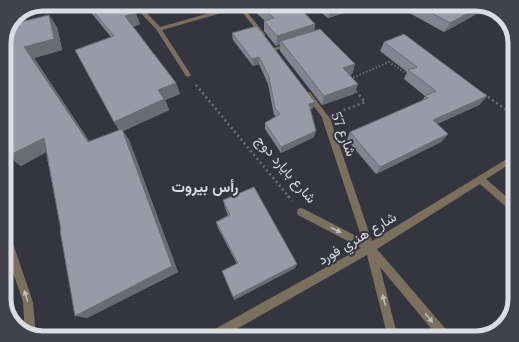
<svg xmlns="http://www.w3.org/2000/svg" width="519" height="342" font-family="Lora,Vazirmatn,serif">
  <style>
    .lines { fill: none; stroke-linecap: round; stroke-linejoin: round }
    .path-far2 { stroke: #6d6e77; stroke-width: 2; stroke-dasharray: 1.5 2; stroke-linecap: butt }
    .path-far1 { stroke: #6d6e77; stroke-width: 2.5; stroke-dasharray: 2 3; stroke-linecap: butt }
    .path { stroke: #6d6e77; stroke-width: 3; stroke-dasharray: 2.5 3.5; stroke-linecap: butt }
    .service { fill: #7b6f5d; fill-rule: evenodd }
    .pedestrian { fill: #7b6f5d; fill-rule: evenodd }
    .minor { fill: #7b6f5d; fill-rule: evenodd }
    .wall { fill: #83848f }
    .shaded-wall { fill: #6a6c74 }
    .building { fill: #989aa6; stroke: #6a6c74 }
    .oneway { fill: #bfbcbc }
    .labels { text-anchor: middle; stroke-width: 4; stroke-linejoin: round; paint-order: stroke }
    .street-label { font-size: 14px; fill: #dcdde4; stroke: #34353f }
    .neighbourhood-label { font-size: 15px; font-weight: bold; fill: #dcdde4; stroke: #34353f }
    .rim { fill: none; stroke: #dcdde4; stroke-width: 5 }
  </style>
  <rect width="100%" height="100%" fill="#34353f"/>
  <g class="lines">
    <path class="path-far2" d="M350,79L389,62L404,72L408,71"/>
    <g class="path-far1">
      <path d="M196,85L289,197"/>
      <path d="M484,94L515,116"/>
      <path d="M339,112L365,102L354,89"/>
    </g>
    <path class="path" d="M288,196L292,201"/>
    <g class="service">
      <path d="M132,4H138L161,28V30H157Z"/>
      <path d="M290,42L292,43V45L274,51L271,49Z"/>
    </g>
    <path class="pedestrian" d="M306,92H310L328,116L330,118L328,120H324L306,96Z"/>
    <g class="minor">
      <path d="M241,4H250L243,7L265,34V36H261L239,8L162,30L191,75L188,77L186,76L156,29L157,28Z"/>
      <path d="M31,8L12,30H9C14,20 21,12 31,8Z"/>
      <path d="M326,115L330,118L372,241L515,154V161L486,179L515,204V213L512,212L480,184L377,249L450,334L451,338H439L380,267L398,338H388L367,255L221,338H205L206,334L361,248L298,215L297,212L298,209L301,208L304,209L362,239L322,118Z"/>
      <path d="M4,228L7,229L9,232L33,302L36,336L25,333L23,302L4,246Z"/>
    </g>
  </g>
  <g class="wall">
    <path d="M84,4H127L140,24L133,27L176,83L180,94L165,100L169,110L123,131L129,140L178,272L87,318L61,230L46,152L21,166L8,156L4,40L57,27L62,50L34,58L89,141L119,130L114,122L111,37Z"/>
    <path d="M249,4H296L315,24L314,30L355,64L352,74L349,75L358,84L354,94L322,105L280,51V44L276,46L264,31V21H265L249,6Z"/>
    <path d="M310,4H358L357,9L328,18Z"/>
    <path d="M393,4H476L480,12L444,32Z"/>
    <path d="M257,26L313,108L310,110L314,137L281,153L265,129V123L276,116L274,115L268,84L259,64L253,66L233,40L232,33Z"/>
    <path d="M384,42L487,96L479,105L437,124L448,134L441,142L376,174L347,140L350,132L422,101L425,96L404,79L407,72L380,51Z"/>
    <path d="M223,200L295,268L234,300L237,264L218,228L216,222L228,215L225,208Z"/>
  </g>
  <g class="shaded-wall">
    <path d="M343,4H358L357,9L328,18L330,8Z"/>
    <path d="M481,6H484L480,12L444,32L450,23Z"/>
    <path d="M136,13L140,24L130,28L125,16Z"/>
    <path d="M49,15L57,27L62,50L34,58L96,152L88,142L24,47Z"/>
    <path d="M315,24L314,34L281,41L280,44L276,46L277,36Z"/>
    <path d="M259,57V64L253,66L252,59Z"/>
    <path d="M355,64L352,74L340,78L343,68Z"/>
    <path d="M176,83L180,94L165,100L169,110L123,131L129,140L178,272L87,318L75,316L120,132L114,122L158,90Z"/>
    <path d="M358,84L354,94L322,105L324,96Z"/>
    <path d="M487,96L479,105L427,128L433,120Z"/>
    <path d="M315,102L313,108L307,111L309,104Z"/>
    <path d="M316,131L314,137L281,153V147Z"/>
    <path d="M448,134L441,142L376,174L380,167Z"/>
    <path d="M44,138L54,148L21,166L8,156Z"/>
    <path d="M297,264L295,268L234,300L233,297Z"/>
    <path d="M4,278L5,303L4,301Z"/>
  </g>
  <g class="building">
    <path d="M87,4H127L136,13L125,16L176,83L158,90L164,99L114,122L75,50L114,36Z"/>
    <path d="M258,4H296L315,24L277,36L264,21L274,18Z"/>
    <path d="M325,4H343L330,8Z"/>
    <path d="M414,4H476L481,6L450,23Z"/>
    <path d="M49,15L54,39L24,47L88,142L122,129L172,266L75,316L60,230H61L44,138L8,156L4,148V40L10,29L12,28L11,26L12,24Z"/>
    <path d="M257,26L315,102L309,104L316,131L281,147L265,123L280,114L275,108L269,77L259,57L252,59L232,33Z"/>
    <path d="M320,29L355,64L343,68L358,84L324,96L281,41Z"/>
    <path d="M404,34L487,96L433,120L448,134L380,167L350,132L428,98L425,96L436,91L408,70L417,67L384,42Z"/>
    <path d="M254,187L297,264L233,297L222,271L238,263L216,222L230,215L223,200Z"/>
    <path d="M298,336L299,338H292Z"/>
  </g>
  <defs><path id="oneway-solid" d="M-6-.8H1V-3.2L6.5 0L1 3.2V.8H-6Z"/></defs>
  <g class="oneway">
    <use href="#oneway-solid" transform="translate(336 230) rotate(27)"/>
    <use href="#oneway-solid" transform="translate(26 296) rotate(-108)"/>
    <use href="#oneway-solid" transform="translate(384 300) rotate(-105)"/>
    <use href="#oneway-solid" transform="translate(429 318) rotate(50)"/>
  </g>
  <g class="labels">
    <g class="street-label">
      <text transform="translate(344 134) rotate(69)" y="5">شارع 57</text>
      <text transform="translate(286 169) rotate(49)" y="5">شارع بايارد دوج</text>
      <text transform="translate(357 238) rotate(-31)" y="5">شارع هنري فورد</text>
    </g>
    <g class="neighbourhood-label">
      <text x="205" y="192">رأس بيروت</text>
    </g>
  </g>
  <path d="M0 0H519V342H0ZM43 11H476A32 32 0 0 1 508 43V299A32 32 0 0 1 476 331H43A32 32 0 0 1 11 299V43A32 32 0 0 1 43 11Z" fill="#41424c" fill-rule="evenodd"/>
  <path class="rim" d="M43 11H476A32 32 0 0 1 508 43V299A32 32 0 0 1 476 331H43A32 32 0 0 1 11 299V43A32 32 0 0 1 43 11Z"/>
</svg>
